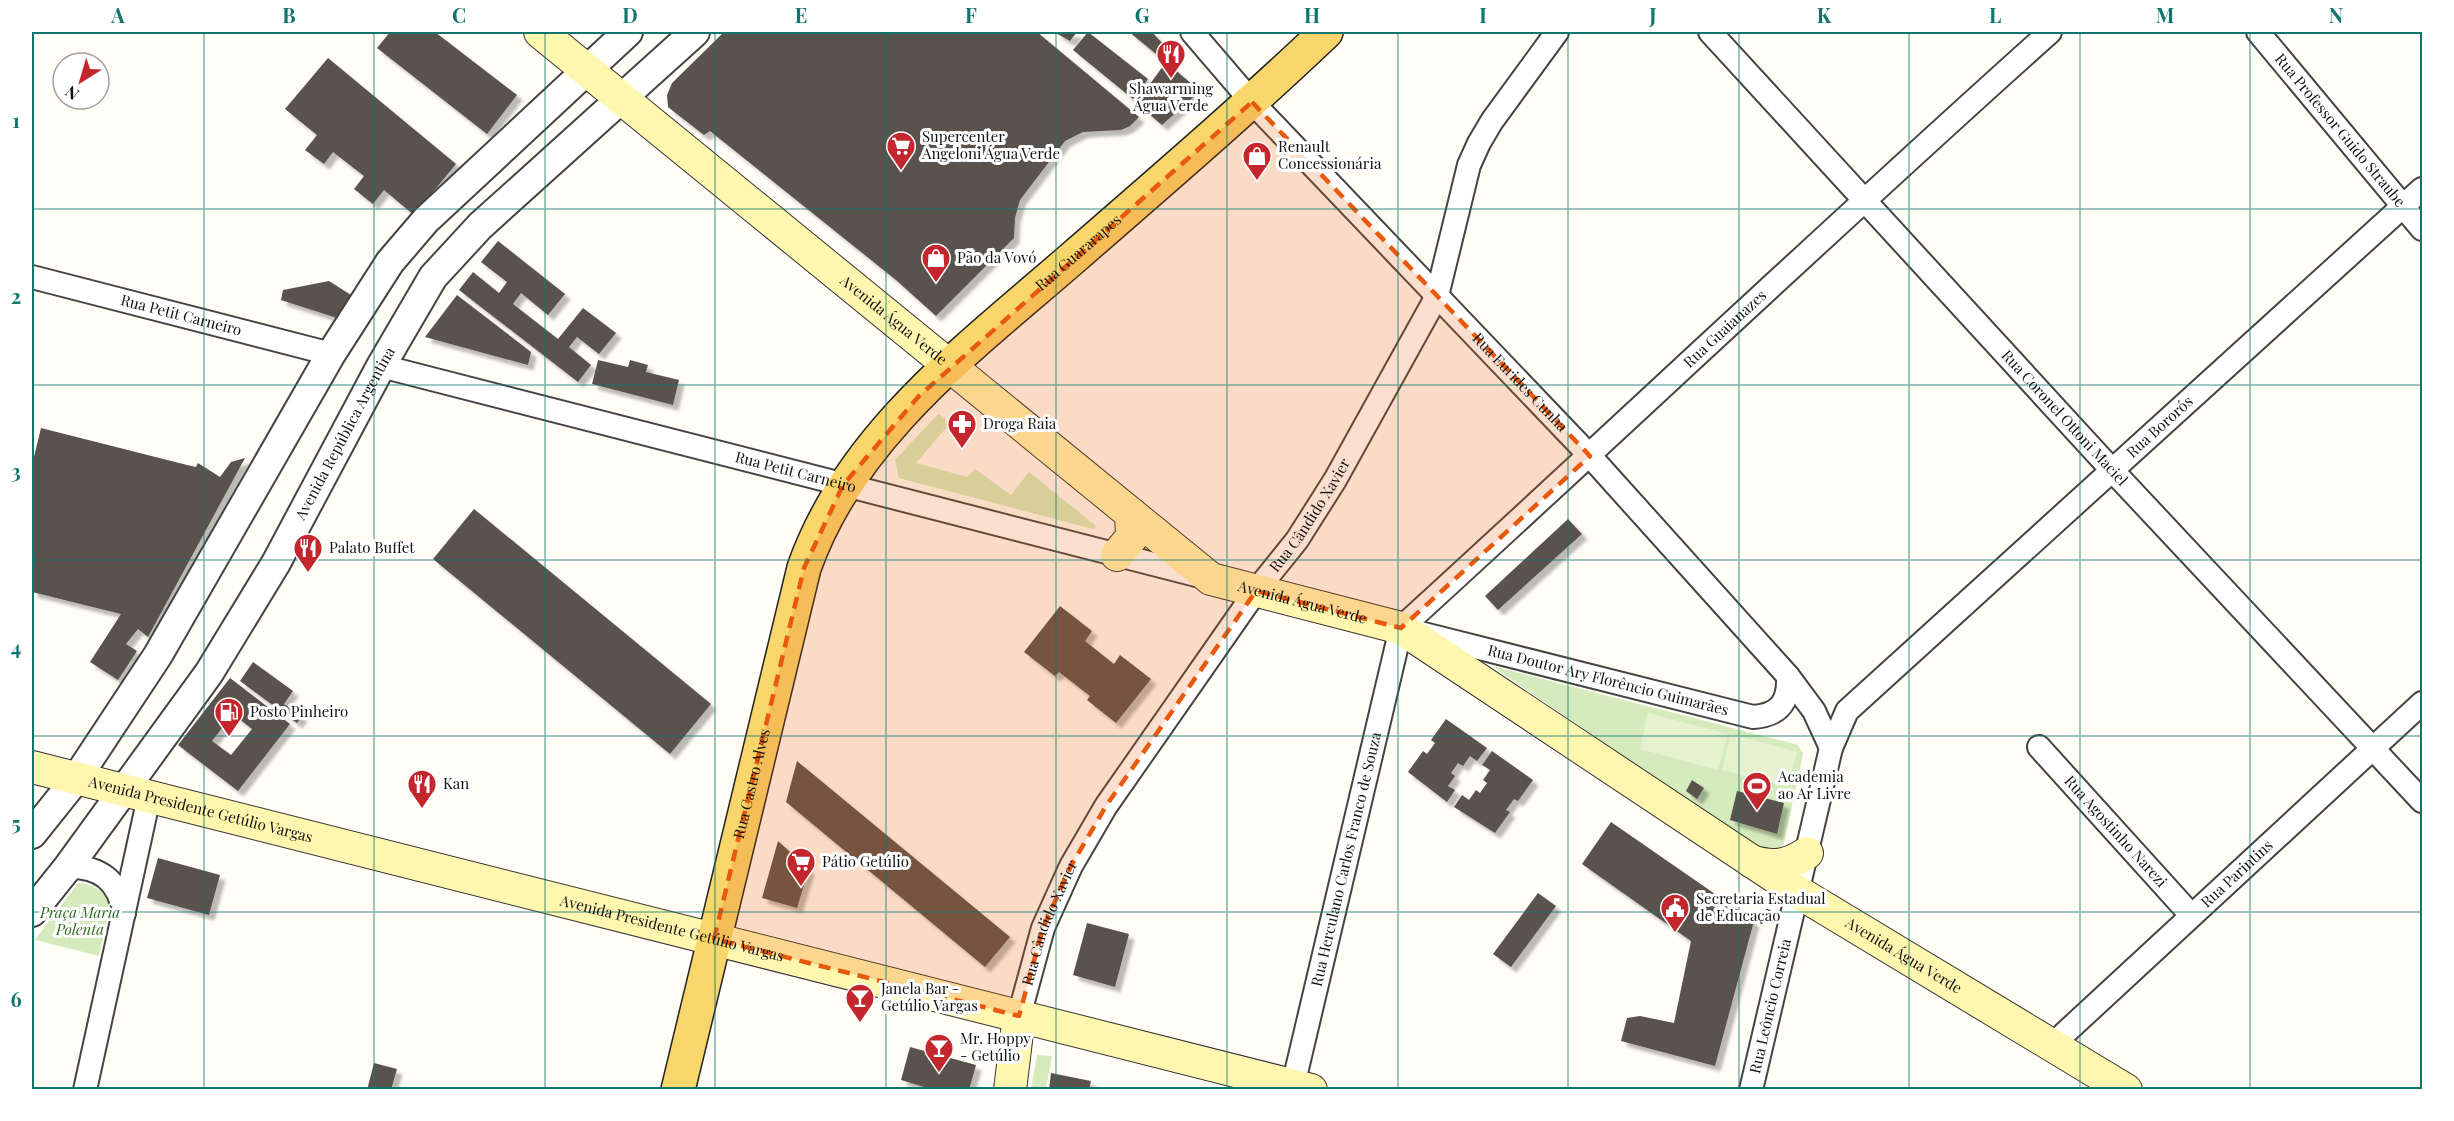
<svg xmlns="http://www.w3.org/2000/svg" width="2454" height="1121" font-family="'Playfair Display',serif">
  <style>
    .green { fill: #d5ebbd }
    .pitch { fill: #e6f2cf }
    .building { fill: #5a524d; fill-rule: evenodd; filter: url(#shadow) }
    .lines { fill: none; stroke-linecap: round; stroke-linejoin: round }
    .minor-casing { stroke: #444; stroke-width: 26 }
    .tertiary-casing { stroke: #444; stroke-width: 32 }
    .secondary-casing { stroke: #333; stroke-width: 34 }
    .primary-casing { stroke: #222; stroke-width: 36 }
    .minor { stroke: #fff; stroke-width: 22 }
    .tertiary { stroke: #fff; stroke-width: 28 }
    .secondary { stroke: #fff6b0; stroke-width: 32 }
    .primary { stroke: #f9d66b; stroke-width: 33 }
    .marked { fill: #e8590c; fill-opacity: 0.2; stroke: #e8590c; stroke-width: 4.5; stroke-dasharray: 12 8; stroke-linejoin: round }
    .grid { fill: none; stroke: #0f766e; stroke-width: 1.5; stroke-opacity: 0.55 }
    .labels { text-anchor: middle; stroke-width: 6; stroke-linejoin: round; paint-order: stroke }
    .poi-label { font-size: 15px; fill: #111; stroke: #fff; text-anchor: start }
    .street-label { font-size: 15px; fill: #111; stroke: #fff }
    .park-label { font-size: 15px; font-style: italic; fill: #2f6b1f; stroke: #fff }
    .neatline { fill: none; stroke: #0f766e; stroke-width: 2 }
    .grid-label { font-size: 20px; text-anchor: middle; font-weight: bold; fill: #0f766e }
  </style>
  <defs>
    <filter id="shadow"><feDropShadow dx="5.5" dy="5.5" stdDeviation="1.5" flood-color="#0004"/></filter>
  </defs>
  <rect width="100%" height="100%" fill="#fffdf5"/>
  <g class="green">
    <path d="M938,414L945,418L946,428L916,463L967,477L975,469L1011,495L1029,472L1096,526L1093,529L899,478L895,460Z"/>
    <path d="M1492,666L1798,745L1803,754L1783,848L1765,854Z"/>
    <path d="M78,883C93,884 100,890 111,901L99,956L35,940Z"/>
    <path d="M1037,1055L1052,1056L1046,1089H1031Z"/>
  </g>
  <g class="pitch">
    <path d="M1648,713L1728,734L1718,770L1640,749Z"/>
    <path d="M1731,734L1797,752L1788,787L1722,770Z"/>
  </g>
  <g class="building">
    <path d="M390,32H435L517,95L487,134L377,48Z"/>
    <path d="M724,32H1037L1139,117L1130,126L1121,130L1083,132L1065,141L1020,200L1015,218L1014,238L936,316L896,280L710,131L704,135L668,107L667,95L672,83Z"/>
    <path d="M1054,32H1077L1070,41Z"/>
    <path d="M1088,32L1148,79L1133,99L1073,50Z"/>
    <path d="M1129,32H1152L1174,56L1166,62Z"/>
    <path d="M328,58L456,164L414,215L384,190L373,204L354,189L364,176L333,152L324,164L305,150L317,135L285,109Z"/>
    <path d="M1166,62L1200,91L1162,125L1136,103Z"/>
    <path d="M498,241L565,294L548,315L521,293L513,304L558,339L583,308L616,333L599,354L577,337L569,347L591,365L578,382L459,290L473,272L499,293L507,282L481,262Z"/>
    <path d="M329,281L351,295L337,318L281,300L283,290Z"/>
    <path d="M457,295L531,352L528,365L425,337Z"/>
    <path d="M598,360L628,367L630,360L648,365L646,372L679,380L673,405L592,384Z"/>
    <path d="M41,428L187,465L196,467L198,463L220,477L231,462L245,458L148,637L138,629L126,644L137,651L118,680L90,662L121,614L32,592V465Z"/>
    <path d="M474,509L711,704L670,754L433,559Z"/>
    <path d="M1568,519L1582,534L1498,610L1485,596Z"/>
    <path d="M1060,606L1092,631L1085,641L1114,664L1120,655L1151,679L1116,723L1087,700L1090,696L1059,672L1055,676L1024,652Z"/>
    <path d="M253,662L293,691L284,704L302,716L297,723L240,681Z"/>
    <path d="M230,678L290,724L238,791L178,745ZM233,714L252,729L231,755L212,741Z"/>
    <path d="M1446,719L1487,748L1477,761L1470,756L1463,766L1458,763L1451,773L1455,776L1448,786L1455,790L1447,802L1408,772L1423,751L1427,754L1435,743L1431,740Z"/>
    <path d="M1492,751L1533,780L1518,801L1514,799L1506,810L1510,812L1495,833L1454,807L1462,795L1469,800L1476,790L1480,793L1487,783L1483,780L1490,770L1482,765Z"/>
    <path d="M797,761L1010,937L985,967L786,802Z"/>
    <path d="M1692,780L1704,788L1697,799L1686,791Z"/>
    <path d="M1737,791L1784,803L1777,834L1730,820Z"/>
    <path d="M1611,822L1754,921L1715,1066L1621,1041L1627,1018L1640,1016L1674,1023L1691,941L1582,864Z"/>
    <path d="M778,841L809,869L797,908L762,898Z"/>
    <path d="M158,858L220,875L209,915L147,898Z"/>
    <path d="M1538,893L1556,906L1511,967L1493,954Z"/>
    <path d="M1087,923L1129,934L1115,987L1073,975Z"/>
    <path d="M910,1047L976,1065L969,1090H934L901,1080Z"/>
    <path d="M374,1063L397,1069L391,1090H367Z"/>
    <path d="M1051,1073L1091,1081L1089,1090H1049Z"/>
  </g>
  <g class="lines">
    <g class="minor-casing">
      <g id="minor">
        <path id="s1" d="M1192,32L1252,102L1590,456L1788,676L1814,711L1831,748"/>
        <path id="s2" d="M1710,32L2111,469L2422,801"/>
        <path id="s3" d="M2258,32L2422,229"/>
        <path id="s4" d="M32,277L331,354"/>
        <path id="s5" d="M381,366L1204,577"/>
        <path id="s6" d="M1401,628C1618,430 1831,228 2050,32"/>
        <path id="s7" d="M1420,633L1753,717C1780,715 1789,702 1788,676"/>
        <path id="s8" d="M2039,747L2191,915"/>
        <path d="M68,867C100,866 119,881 124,913"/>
        <path id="s9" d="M1019,1016L1043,928L1071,866L1106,806L1256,591L1297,540L1335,480L1437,296L1469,165L1479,143L1492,121L1557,32"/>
        <path id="s10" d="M2052,1045L2422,703"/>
        <path d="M85,1090L149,797"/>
        <path id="s11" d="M1292,1090L1401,628"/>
        <path id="s12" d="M1751,1090L1831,748L1847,711L2422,189"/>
      </g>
    </g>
    <g class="tertiary-casing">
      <g id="tertiary">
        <path d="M32,834L76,779L158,655L331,354L390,262L426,220L628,32"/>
        <path id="s13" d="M32,912L68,867L209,673L276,563L381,366L433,277L480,226L695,32"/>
      </g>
    </g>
    <g class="secondary-casing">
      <g id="secondary">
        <path id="s14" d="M540,32L1211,579L1401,628L1798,892L2126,1090"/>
        <path d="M1117,555L1132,537L1131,514"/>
        <path id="s15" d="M32,767L1311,1090"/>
        <path d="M1751,861C1773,868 1788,866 1807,853"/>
        <path d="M1010,1090L1019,1016"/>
      </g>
    </g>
    <g class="primary-casing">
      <g id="primary">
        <path id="s16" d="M678,1090L804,568C851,434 972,346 1075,256C1160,182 1245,109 1326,32"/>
      </g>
    </g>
    <use href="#minor" class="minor"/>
    <use href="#tertiary" class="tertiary"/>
    <use href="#secondary" class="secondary"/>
    <use href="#primary" class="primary"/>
  </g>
  <path class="marked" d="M1252,102L1590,456L1401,628L1256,591L1106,806L1071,866L1043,928L1019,1016L714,939L804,568L843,485L919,396Z"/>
  <path class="grid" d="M204,32V1090M374,32V1090M545,32V1090M715,32V1090M886,32V1090M1056,32V1090M1227,32V1090M1398,32V1090M1568,32V1090M1739,32V1090M1909,32V1090M2080,32V1090M2250,32V1090M32,209H2422M32,385H2422M32,560H2422M32,736H2422M32,912H2422"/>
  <defs>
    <g id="restaurant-pin" transform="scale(1.5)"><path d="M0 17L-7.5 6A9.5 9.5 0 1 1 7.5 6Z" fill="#c4262e" stroke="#fff"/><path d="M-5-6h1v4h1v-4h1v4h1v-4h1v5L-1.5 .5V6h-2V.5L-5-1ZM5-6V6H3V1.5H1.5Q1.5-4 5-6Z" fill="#fff"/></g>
    <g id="supermarket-pin" transform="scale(1.5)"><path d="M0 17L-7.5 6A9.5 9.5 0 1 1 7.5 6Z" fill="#c4262e" stroke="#fff"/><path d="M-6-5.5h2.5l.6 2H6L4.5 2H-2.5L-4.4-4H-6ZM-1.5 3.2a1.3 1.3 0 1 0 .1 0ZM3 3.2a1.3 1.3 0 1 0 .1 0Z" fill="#fff"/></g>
    <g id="shop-pin" transform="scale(1.5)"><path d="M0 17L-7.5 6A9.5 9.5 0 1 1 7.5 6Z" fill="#c4262e" stroke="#fff"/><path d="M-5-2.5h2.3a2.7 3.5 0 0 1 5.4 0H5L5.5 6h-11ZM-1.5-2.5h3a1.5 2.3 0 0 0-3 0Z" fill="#fff"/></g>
    <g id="pharmacy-pin" transform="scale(1.5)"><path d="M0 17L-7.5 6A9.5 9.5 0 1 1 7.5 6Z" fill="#c4262e" stroke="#fff"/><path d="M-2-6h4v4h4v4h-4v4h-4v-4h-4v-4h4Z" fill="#fff"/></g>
    <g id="fuel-pin" transform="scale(1.5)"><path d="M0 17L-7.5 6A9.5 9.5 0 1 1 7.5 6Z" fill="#c4262e" stroke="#fff"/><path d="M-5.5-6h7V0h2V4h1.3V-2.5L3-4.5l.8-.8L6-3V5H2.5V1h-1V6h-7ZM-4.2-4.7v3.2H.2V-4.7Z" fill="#fff"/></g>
    <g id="stadium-pin" transform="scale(1.5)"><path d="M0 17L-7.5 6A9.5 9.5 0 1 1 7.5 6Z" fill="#c4262e" stroke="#fff"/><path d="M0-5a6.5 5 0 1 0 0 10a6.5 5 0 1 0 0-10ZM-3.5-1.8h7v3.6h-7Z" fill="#fff"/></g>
    <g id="civic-pin" transform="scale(1.5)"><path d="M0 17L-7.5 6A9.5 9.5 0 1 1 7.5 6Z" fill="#c4262e" stroke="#fff"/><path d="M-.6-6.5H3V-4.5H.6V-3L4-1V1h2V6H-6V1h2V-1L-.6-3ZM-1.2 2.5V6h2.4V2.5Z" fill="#fff"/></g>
    <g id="bar-pin" transform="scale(1.5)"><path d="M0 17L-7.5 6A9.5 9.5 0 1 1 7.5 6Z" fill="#c4262e" stroke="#fff"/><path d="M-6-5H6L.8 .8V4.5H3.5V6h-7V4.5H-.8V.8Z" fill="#fff"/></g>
  </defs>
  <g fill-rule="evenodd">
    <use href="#restaurant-pin" x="1171" y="54"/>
    <use href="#supermarket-pin" x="901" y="146"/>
    <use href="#shop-pin" x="1257" y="156"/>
    <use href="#shop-pin" x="936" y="258"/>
    <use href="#pharmacy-pin" x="962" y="424"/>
    <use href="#restaurant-pin" x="308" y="548"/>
    <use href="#fuel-pin" x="229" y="712"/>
    <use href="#restaurant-pin" x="422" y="784"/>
    <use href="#stadium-pin" x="1757" y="786"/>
    <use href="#supermarket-pin" x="801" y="862"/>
    <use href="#civic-pin" x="1675" y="908"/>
    <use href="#bar-pin" x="860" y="998"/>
    <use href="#bar-pin" x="939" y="1048"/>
  </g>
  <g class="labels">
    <g class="poi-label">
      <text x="1171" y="94" text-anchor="middle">Shawarming<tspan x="1171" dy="17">Água Verde</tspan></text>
      <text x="922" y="142">Supercenter<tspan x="922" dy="17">Angeloni Água Verde</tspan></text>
      <text x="1278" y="152">Renault<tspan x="1278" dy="17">Concessionária</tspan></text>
      <text x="957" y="263">Pão da Vovó</text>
      <text x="983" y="429">Droga Raia</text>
      <text x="329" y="553">Palato Buffet</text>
      <text x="250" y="717">Posto Pinheiro</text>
      <text x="1778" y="782">Academia<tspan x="1778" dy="17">ao Ar Livre</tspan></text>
      <text x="443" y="789">Kan</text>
      <text x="822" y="867">Pátio Getúlio</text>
      <text x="1696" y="904">Secretaria Estadual<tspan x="1696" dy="17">de Educação</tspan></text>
      <text x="881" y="994">Janela Bar -<tspan x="881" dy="17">Getúlio Vargas</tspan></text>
      <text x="960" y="1044">Mr. Hoppy<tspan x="960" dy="17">- Getúlio</tspan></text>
    </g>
    <g class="street-label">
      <text dy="5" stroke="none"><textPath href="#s3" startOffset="128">Rua Professor Guido Straube</textPath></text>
      <text dy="5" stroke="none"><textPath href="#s16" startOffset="960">Rua Guararapes</textPath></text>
      <text dy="5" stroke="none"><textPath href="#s4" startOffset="154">Rua Petit Carneiro</textPath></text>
      <text dy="5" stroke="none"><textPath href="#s14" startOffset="456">Avenida Água Verde</textPath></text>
      <text dy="5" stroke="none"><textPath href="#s6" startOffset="441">Rua Guaianazes</textPath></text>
      <text dy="5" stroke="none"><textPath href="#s1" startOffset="480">Rua Eurides Cunha</textPath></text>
      <text dy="5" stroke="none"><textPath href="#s2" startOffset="524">Rua Coronel Ottoni Maciel</textPath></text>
      <text dy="5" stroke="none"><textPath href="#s12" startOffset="814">Rua Bororós</textPath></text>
      <text dy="5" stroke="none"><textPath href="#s13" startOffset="573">Avenida República Argentina</textPath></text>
      <text dy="5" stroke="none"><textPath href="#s5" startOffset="428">Rua Petit Carneiro</textPath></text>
      <text dy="5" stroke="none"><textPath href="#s9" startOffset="584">Rua Cândido Xavier</textPath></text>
      <text dy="5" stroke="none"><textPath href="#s14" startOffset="960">Avenida Água Verde</textPath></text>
      <text dy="5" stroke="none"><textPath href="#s7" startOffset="194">Rua Doutor Ary Florêncio Guimarães</textPath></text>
      <text dy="5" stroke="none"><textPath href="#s16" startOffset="315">Rua Castro Alves</textPath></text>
      <text dy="5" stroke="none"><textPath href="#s15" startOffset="174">Avenida Presidente Getúlio Vargas</textPath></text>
      <text dy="5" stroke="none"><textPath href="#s8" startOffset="114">Rua Agostinho Narezi</textPath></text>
      <text dy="5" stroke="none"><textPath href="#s11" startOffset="237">Rua Herculano Carlos Franco de Souza</textPath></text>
      <text dy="5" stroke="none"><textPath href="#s10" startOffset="252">Rua Parintins</textPath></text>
      <text dy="5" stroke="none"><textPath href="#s9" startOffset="98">Rua Cândido Xavier</textPath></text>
      <text dy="5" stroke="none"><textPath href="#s15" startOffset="660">Avenida Presidente Getúlio Vargas</textPath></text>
      <text dy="5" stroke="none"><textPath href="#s14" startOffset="1662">Avenida Água Verde</textPath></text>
      <text dy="5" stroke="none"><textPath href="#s12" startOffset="86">Rua Leôncio Correia</textPath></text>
    </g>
    <g class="park-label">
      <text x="80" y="918">Praça Maria<tspan x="80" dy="17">Polenta</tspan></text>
    </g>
  </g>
  <rect width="2454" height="1121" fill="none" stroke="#ffffff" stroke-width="66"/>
  <g transform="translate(81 81) rotate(217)"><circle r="28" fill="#ffffff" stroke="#a0a0a0" stroke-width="1.5"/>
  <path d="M0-4.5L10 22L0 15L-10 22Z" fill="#c4262e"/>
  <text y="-9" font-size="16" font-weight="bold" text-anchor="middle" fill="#111111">N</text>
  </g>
  <rect x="33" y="33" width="2388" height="1055" class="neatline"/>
  <g class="grid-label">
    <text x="118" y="23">A</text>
    <text x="289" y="23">B</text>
    <text x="459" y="23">C</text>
    <text x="630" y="23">D</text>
    <text x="801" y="23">E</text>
    <text x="971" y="23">F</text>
    <text x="1142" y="23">G</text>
    <text x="1312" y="23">H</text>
    <text x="1483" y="23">I</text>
    <text x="1653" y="23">J</text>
    <text x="1824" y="23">K</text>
    <text x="1995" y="23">L</text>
    <text x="2165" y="23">M</text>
    <text x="2336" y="23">N</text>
    <text x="16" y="128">1</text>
    <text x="16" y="304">2</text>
    <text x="16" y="479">3</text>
    <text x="16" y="655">4</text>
    <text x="16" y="831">5</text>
    <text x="16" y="1007">6</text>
  </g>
</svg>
